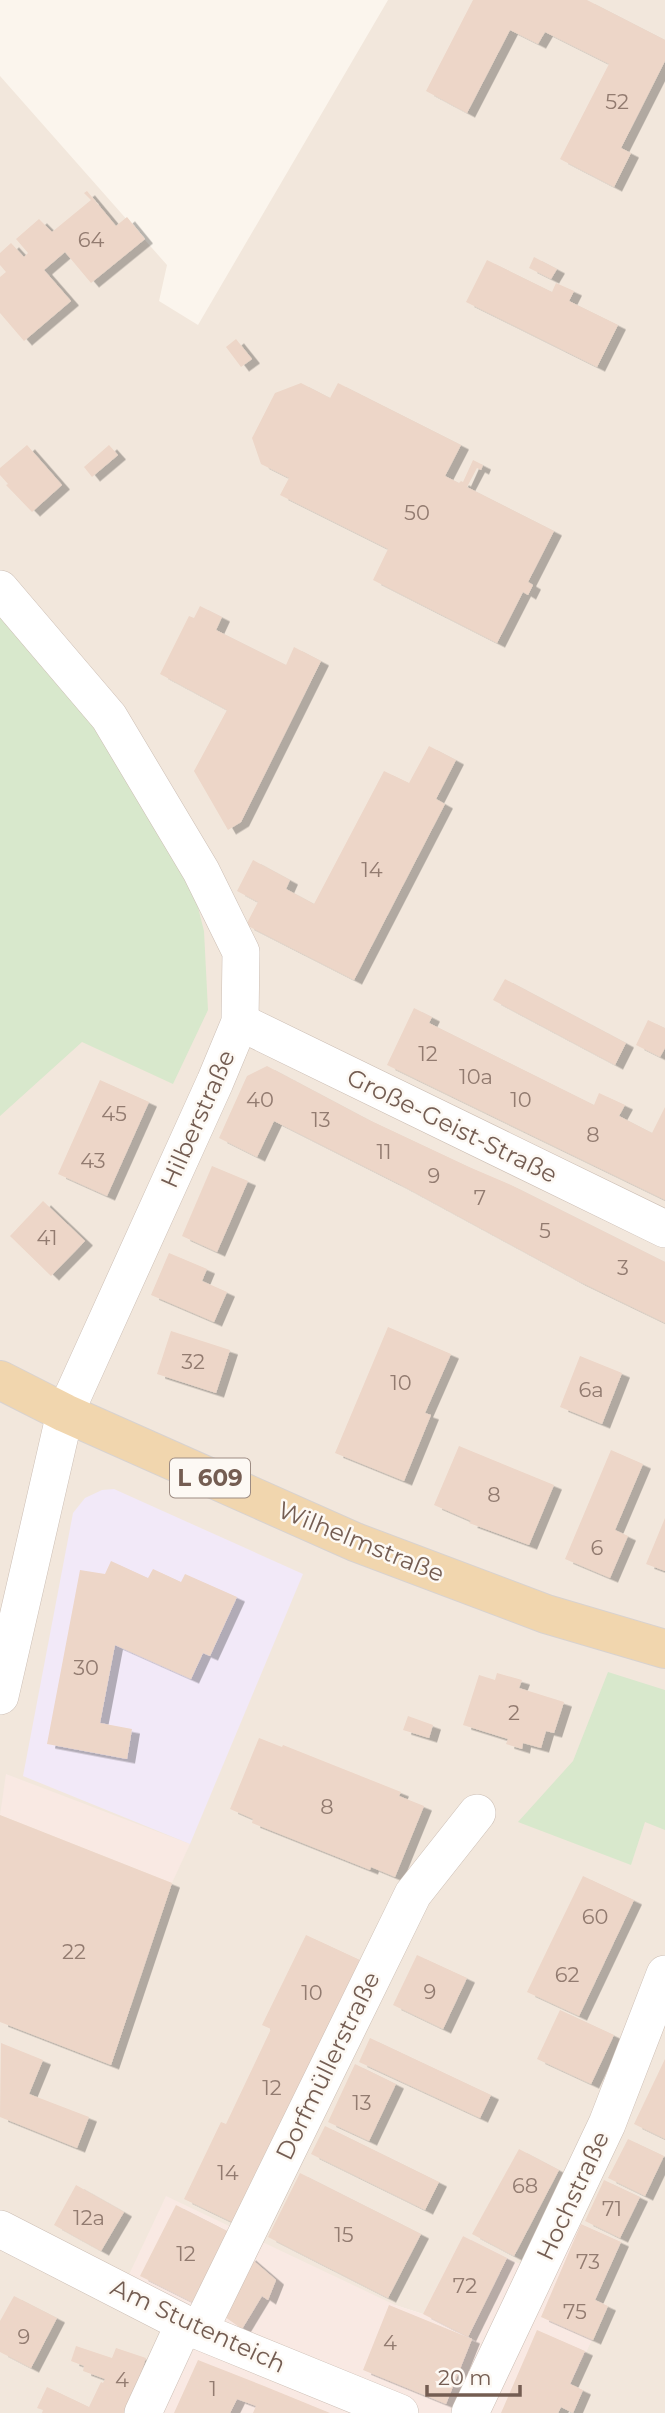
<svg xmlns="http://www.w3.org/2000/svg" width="665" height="2413" font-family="Montserrat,sans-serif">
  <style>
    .residential { fill: #f2e7dc }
    .commercial { fill: #f9e9e3 }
    .education { fill: #f2e9f8 }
    .green { fill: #d8e8cc }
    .building { fill: #edd6c8; filter: url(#shadow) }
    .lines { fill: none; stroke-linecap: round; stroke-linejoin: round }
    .minor-casing { stroke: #ccbeb4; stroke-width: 38 }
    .primary-casing { stroke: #d8d2cf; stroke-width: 40 }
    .minor { stroke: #fff; stroke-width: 37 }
    .primary { stroke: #f1d6ae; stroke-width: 38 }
    .labels { text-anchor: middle; stroke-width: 5; stroke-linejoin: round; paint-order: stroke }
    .number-label { font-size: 21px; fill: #927b70 }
    .shield { fill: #fdf9f4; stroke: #9d8c83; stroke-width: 2 }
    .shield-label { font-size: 23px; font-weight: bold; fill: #745d52 }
    .street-label { font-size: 24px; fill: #745d52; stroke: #fdf9f4 }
  </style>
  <defs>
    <filter id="shadow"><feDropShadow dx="8" dy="4.5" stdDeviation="0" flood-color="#0004"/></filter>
  </defs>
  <rect width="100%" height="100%" fill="#fbf5ed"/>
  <path class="residential" d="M388,0H665V2413H558L561,2407L583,2390L570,2384L608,2306L595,2300L621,2242L524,2266L507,2258L423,2314L395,2305L190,2335L152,2413H0V76L167,265L159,301L198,325Z"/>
  <g class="commercial">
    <path d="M6,1774L190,1844L172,1883L0,1815Z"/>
    <path d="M166,2196L395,2305L423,2314L463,2236L524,2266L581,2224L621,2242L595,2300L608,2306L571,2384L583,2390L573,2413L561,2407L558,2413H152L190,2335L118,2298Z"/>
  </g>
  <path class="education" d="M114,1489L303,1574L190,1844L23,1776L73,1513L85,1498L102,1490Z"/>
  <g class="green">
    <path d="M0,605L86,702L193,888L204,931L208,1010L173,1084L82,1042L0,1116Z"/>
    <path d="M608,1672L665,1690V1830L645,1822L631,1865L518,1822L573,1761Z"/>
  </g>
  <g class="building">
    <path d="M473,0H587L665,40V61L621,148L631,153L614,187L560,159L609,64L545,32L538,44L510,30L467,113L426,91Z"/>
    <path d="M87,191L116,226L127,217L145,239L91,283L65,252L44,270L71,301L24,341L0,313V277L6,272L0,265V253L11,243L24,257L28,253L16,239L39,219L52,232L91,200L84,193Z"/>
    <path d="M534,257L557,269L551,279L529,268Z"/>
    <path d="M487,260L552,292L556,283L574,291L569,301L618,325L597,367L466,302Z"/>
    <path d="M236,339L252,359L241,367L226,347Z"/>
    <path d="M301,383L330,398L338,383L461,445L445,476L459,483L461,481L463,482L473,460L483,465L481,470L477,468L467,487L554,531L528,582L533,585L528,595L523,592L497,643L373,580L388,549L280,495L289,478L261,464L252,438L275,393Z"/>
    <path d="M27,445L62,485L32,512L6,485L8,484L0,475V468Z"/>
    <path d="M109,445L118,455L92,477L84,467Z"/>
    <path d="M200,606L222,617L216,630L286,665L294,647L321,661L241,822L228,830L194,771L227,710L160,674L189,616L194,618Z"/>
    <path d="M429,746L456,760L436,799L445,804L354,980L246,925L258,902L237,891L253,860L290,880L286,889L314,904L384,771L409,783Z"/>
    <path d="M505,979L626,1043L615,1065L493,1000Z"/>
    <path d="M414,1008L432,1017L429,1023L594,1105L599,1093L625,1105L619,1116L652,1133L665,1107V1200L387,1065Z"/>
    <path d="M648,1020L665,1028V1048L660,1057L636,1045Z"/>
    <path d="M267,1066L367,1119L469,1167L511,1185L665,1262V1323L578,1281L399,1184L274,1121L257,1157L219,1138L247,1076Z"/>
    <path d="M100,1080L149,1102L107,1196L58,1174Z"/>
    <path d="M212,1166L248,1181L217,1252L182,1236Z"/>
    <path d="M43,1201L85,1241L51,1276L10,1236Z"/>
    <path d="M169,1253L207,1269L202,1281L227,1292L214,1322L151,1295Z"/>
    <path d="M388,1327L451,1354L425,1413L431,1415L404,1481L335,1453Z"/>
    <path d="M171,1331L230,1350L216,1393L157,1374Z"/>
    <path d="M580,1356L622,1373L602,1424L560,1407Z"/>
    <path d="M459,1446L554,1485L529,1545L469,1523L471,1521L434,1505Z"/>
    <path d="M611,1450L643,1464L615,1530L628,1536L610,1578L565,1559Z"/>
    <path d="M665,1518V1571L646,1564Z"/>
    <path d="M111,1561L148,1578L153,1569L181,1582L185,1574L237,1597L210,1656L203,1653L191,1679L115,1645L100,1723L132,1729L127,1759L47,1744L80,1570L105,1574Z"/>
    <path d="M497,1673L522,1680L519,1688L564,1702L554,1733L546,1731L541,1748L523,1743L522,1749L506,1744L508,1739L463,1725L479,1675L495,1680Z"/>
    <path d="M408,1716L433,1725L429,1738L403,1730Z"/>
    <path d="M259,1738L282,1747L283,1745L401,1792L399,1796L424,1806L395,1877L371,1867L370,1870L252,1823L253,1819L230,1809Z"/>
    <path d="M0,1815L172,1883L111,2065L0,2022Z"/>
    <path d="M583,1876L634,1900L579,2016L527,1992Z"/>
    <path d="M306,1935L362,1961L236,2224L184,2199L221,2122L226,2124L271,2029L262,2025Z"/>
    <path d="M417,1955L467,1978L443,2029L393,2005Z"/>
    <path d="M560,2010L614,2035L591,2084L537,2059Z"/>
    <path d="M370,2038L491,2095L480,2118L359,2062Z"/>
    <path d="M1,2043L43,2060L29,2094L89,2117L77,2148L0,2117Z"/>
    <path d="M665,2059V2139L634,2124Z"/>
    <path d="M355,2064L396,2084L369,2141L328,2122Z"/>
    <path d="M325,2126L439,2182L425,2210L311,2154Z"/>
    <path d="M628,2139L664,2156L645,2196L608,2178Z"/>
    <path d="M519,2149L559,2170L514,2256L472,2234Z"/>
    <path d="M300,2173L421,2234L388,2298L268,2237Z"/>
    <path d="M604,2180L640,2197L620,2238L585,2221Z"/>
    <path d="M76,2185L124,2212L101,2251L54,2225Z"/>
    <path d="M176,2205L231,2233L196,2304L140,2276Z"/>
    <path d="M581,2224L621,2242L595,2300L608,2306L593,2340L541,2317Z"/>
    <path d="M463,2236L507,2258L468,2337L423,2314Z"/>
    <path d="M248,2256L276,2280L268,2300L262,2296L242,2329L214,2309Z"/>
    <path d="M14,2296L57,2318L31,2368L0,2352V2321Z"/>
    <path d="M389,2305L472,2339L446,2404L363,2370Z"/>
    <path d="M537,2330L585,2351L570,2384L583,2390L573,2413L561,2407L558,2413H501Z"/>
    <path d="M76,2346L112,2358L116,2348L146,2358L133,2397L134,2413H42L43,2410L37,2408L47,2387L89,2407L101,2382L103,2383L105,2379L83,2371L84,2366L71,2361Z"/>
    <path d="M198,2360L264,2386L330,2413H253L256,2406L237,2399L230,2413H174Z"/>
  </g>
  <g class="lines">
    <g class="minor-casing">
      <g id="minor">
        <path d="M0,589L109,717L201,871L241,952L240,1022L215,1082L65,1413L0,1696"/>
        <path d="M240,1022L665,1229"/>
        <path d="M0,2229L199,2331L400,2413"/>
        <path d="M199,2331L413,1894L477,1813"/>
        <path d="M143,2413L184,2324"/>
        <path d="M470,2413L607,2124L665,1974"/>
      </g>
    </g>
    <g class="primary-casing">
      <path id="primary" d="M0,1380L65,1413L355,1542L546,1614L665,1649"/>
    </g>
    <use href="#minor" class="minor"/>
    <use href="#primary" class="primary"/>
  </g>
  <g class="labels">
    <g class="number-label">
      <text x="617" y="109">52</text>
      <text x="91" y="247">64</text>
      <text x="417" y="520">50</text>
      <text x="372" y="877">14</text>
      <text x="428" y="1061">12</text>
      <text x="476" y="1084">10a</text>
      <text x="260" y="1107">40</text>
      <text x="521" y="1107">10</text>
      <text x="114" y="1121">45</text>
      <text x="321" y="1127">13</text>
      <text x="593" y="1142">8</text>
      <text x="384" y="1159">11</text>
      <text x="93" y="1168">43</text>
      <text x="434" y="1183">9</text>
      <text x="480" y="1205">7</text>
      <text x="545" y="1238">5</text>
      <text x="47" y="1245">41</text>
      <text x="623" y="1275">3</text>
      <text x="193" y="1369">32</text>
      <text x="401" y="1390">10</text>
      <text x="591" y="1397">6a</text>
      <text x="494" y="1502">8</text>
      <text x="597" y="1555">6</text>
      <text x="86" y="1675">30</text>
      <text x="514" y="1720">2</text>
      <text x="327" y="1814">8</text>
      <text x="595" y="1924">60</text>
      <text x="74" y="1959">22</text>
      <text x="567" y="1982">62</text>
      <text x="430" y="1999">9</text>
      <text x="312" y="2000">10</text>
      <text x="272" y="2095">12</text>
      <text x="362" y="2110">13</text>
      <text x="228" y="2180">14</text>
      <text x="525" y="2193">68</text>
      <text x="612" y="2216">71</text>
      <text x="89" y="2225">12a</text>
      <text x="344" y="2242">15</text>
      <text x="186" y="2261">12</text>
      <text x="588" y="2269">73</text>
      <text x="465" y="2293">72</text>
      <text x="575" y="2319">75</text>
      <text x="24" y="2344">9</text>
      <text x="390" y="2350">4</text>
      <text x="122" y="2387">4</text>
      <text x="213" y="2396">1</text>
    </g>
    <rect class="shield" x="170" y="1458.5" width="80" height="39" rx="5"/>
    <g class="shield-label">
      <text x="210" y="1486">L 609</text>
    </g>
    <g class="street-label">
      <text transform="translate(198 1119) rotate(-66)" y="8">Hilberstraße</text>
      <text transform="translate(452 1126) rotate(26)" y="8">Große-Geist-Straße</text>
      <text transform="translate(361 1542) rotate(22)" y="8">Wilhelmstraße</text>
      <text transform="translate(328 2066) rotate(-64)" y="8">Dorfmüllerstraße</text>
      <text transform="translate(573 2196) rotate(-65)" y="8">Hochstraße</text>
      <text transform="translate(198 2326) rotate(25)" y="8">Am Stutenteich</text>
    </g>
  </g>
  <path d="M427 2385v10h93v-10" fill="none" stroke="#745d52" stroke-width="3.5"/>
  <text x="438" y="2385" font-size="21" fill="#745d52" stroke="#fdf9f4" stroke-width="5" paint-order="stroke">20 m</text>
</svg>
